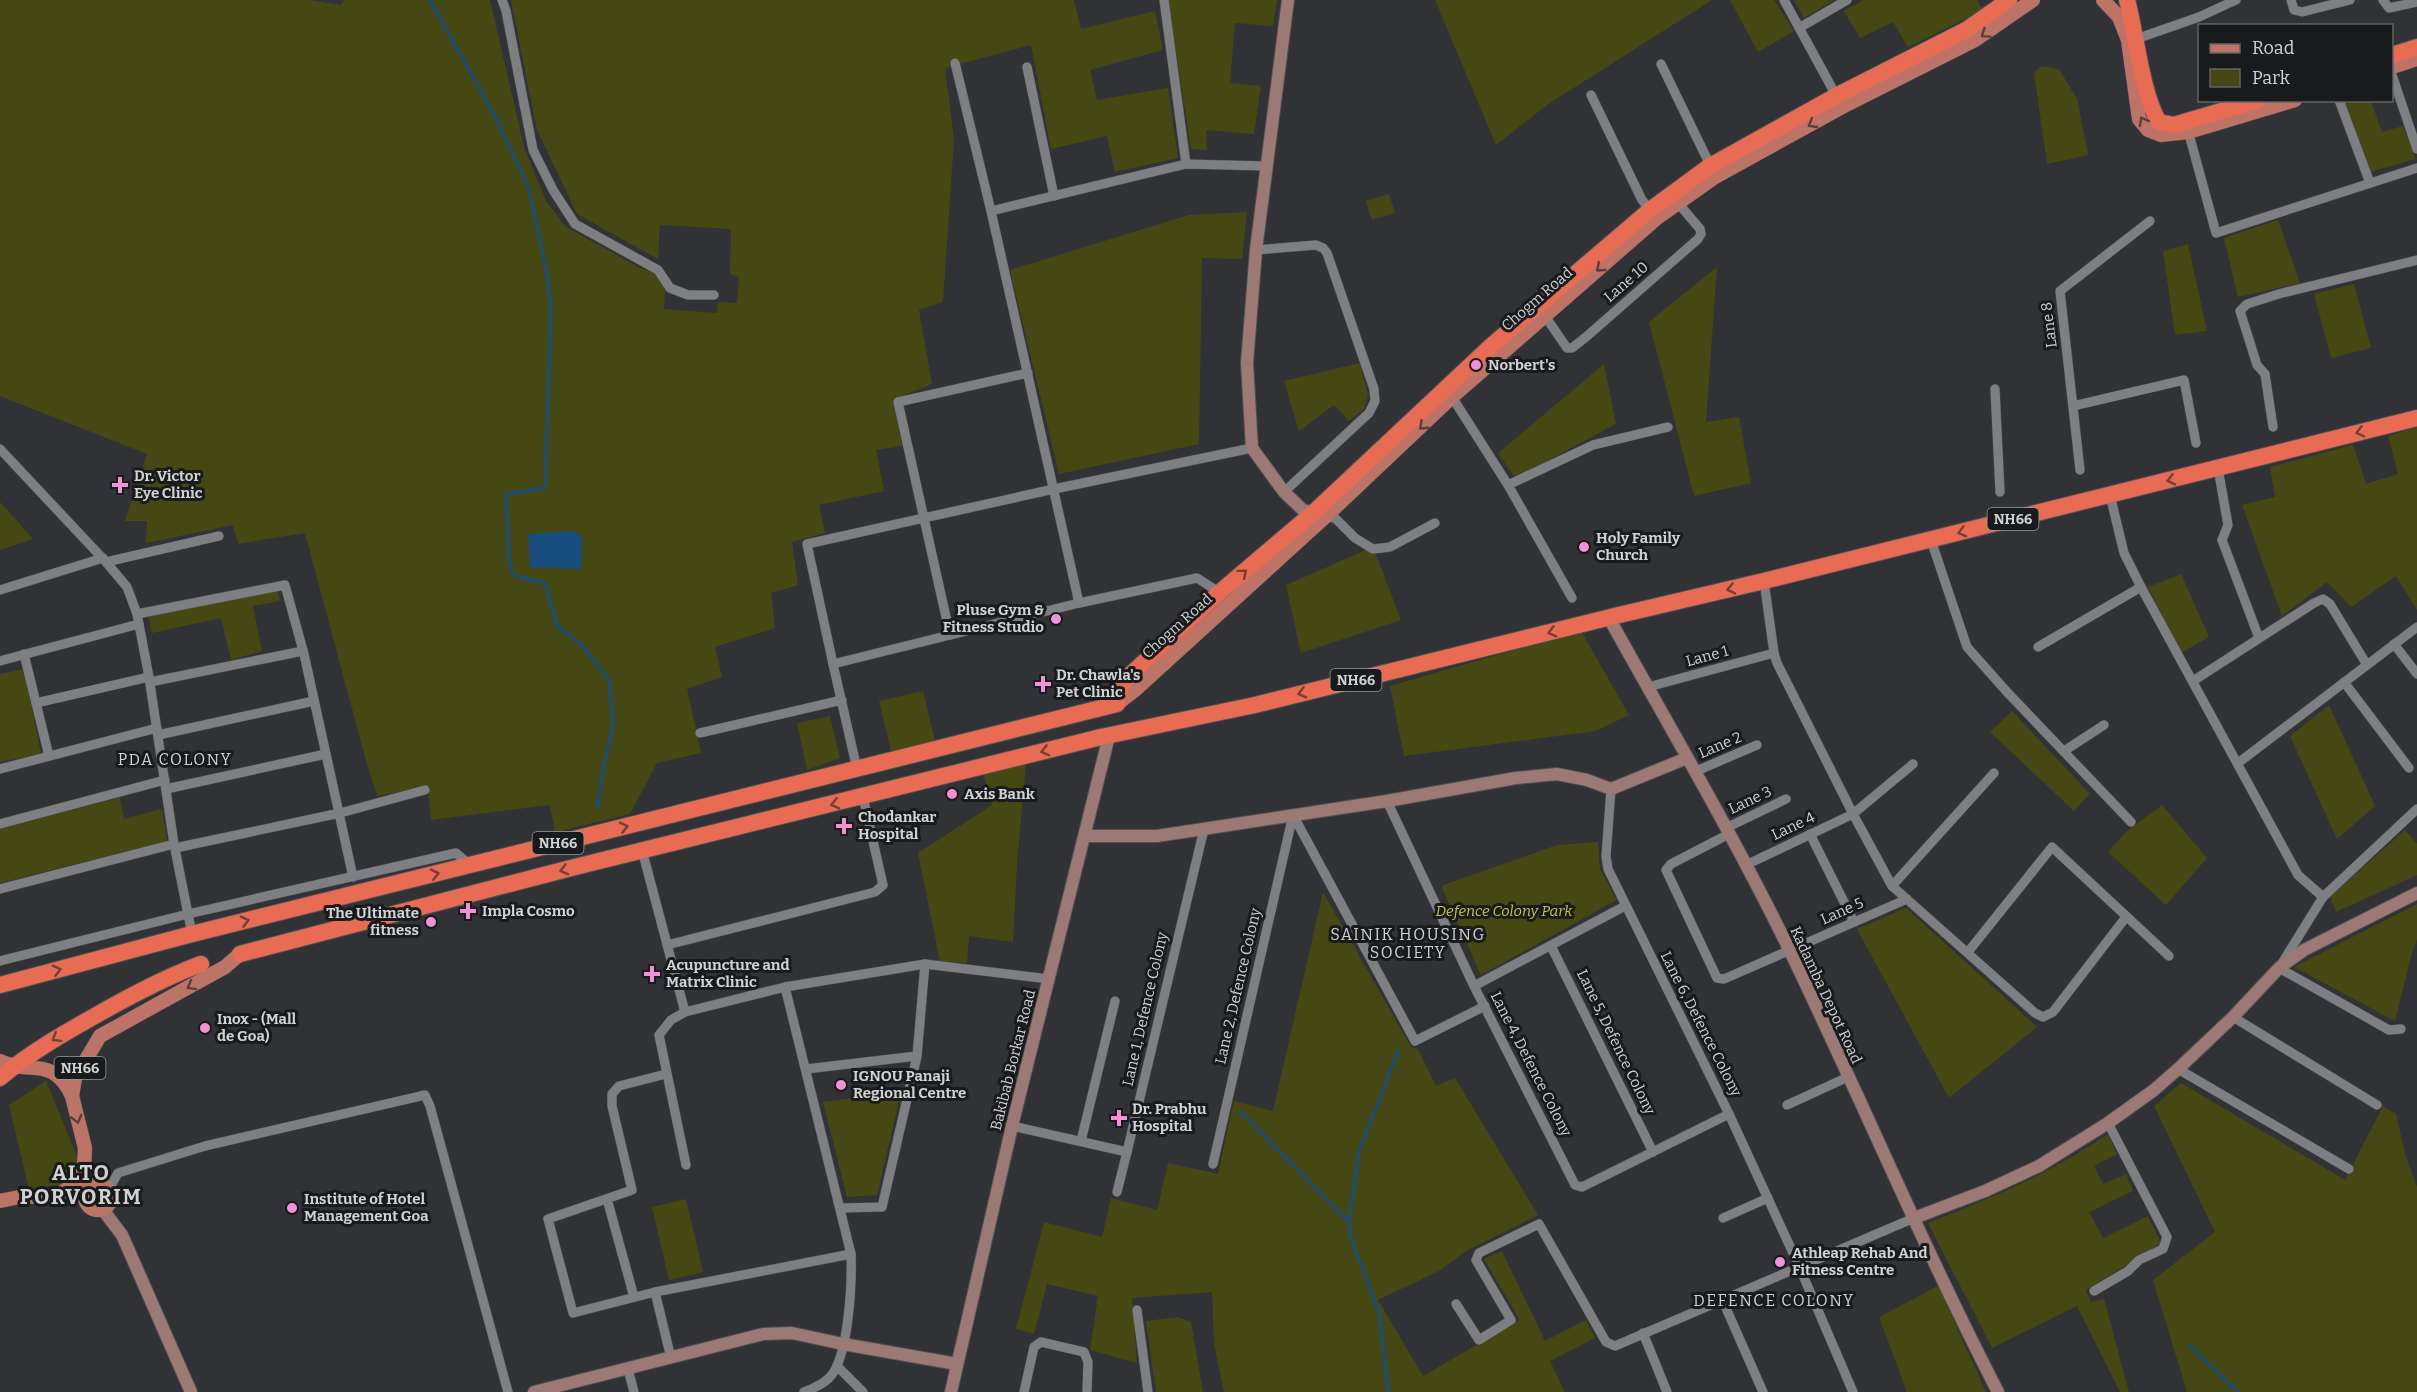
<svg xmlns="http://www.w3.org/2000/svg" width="2417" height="1392" font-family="Bitter,serif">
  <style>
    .green { fill: #464813 }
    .water { fill: #184d7f }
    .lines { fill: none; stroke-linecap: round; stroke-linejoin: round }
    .stream { stroke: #184d7f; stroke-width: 3 }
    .street-casing { stroke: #505154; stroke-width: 10 }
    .secondary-casing { stroke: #505154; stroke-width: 14 }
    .primary-casing { stroke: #505154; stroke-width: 15 }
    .highway-casing { stroke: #505154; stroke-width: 18 }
    .street { stroke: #7d7f83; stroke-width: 9 }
    .secondary { stroke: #9d7975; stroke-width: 12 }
    .primary { stroke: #bd7467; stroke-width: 14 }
    .highway { stroke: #e86c54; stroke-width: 16 }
    .oneway { stroke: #5b3e3a }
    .oneway2 { stroke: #763f35 }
    .poi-dot { fill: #f291d6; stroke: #191a1c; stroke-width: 2 }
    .labels { text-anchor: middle; stroke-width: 6; stroke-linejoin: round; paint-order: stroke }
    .shield { fill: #191a1c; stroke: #999a9c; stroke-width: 1.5 }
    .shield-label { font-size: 14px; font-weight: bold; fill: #d0d1d3 }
    .street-label { font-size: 15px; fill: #d0d1d3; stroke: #191a1c }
    .poi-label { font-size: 15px; font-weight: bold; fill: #d0d1d3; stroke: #191a1c; text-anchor: start }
    .park-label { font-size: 15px; font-style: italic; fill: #c2c841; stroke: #191a1c }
    .neighbourhood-label { font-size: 16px; letter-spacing: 1.5px; fill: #d0d1d3; stroke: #191a1c }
    .district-label { font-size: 21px; font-weight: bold; letter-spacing: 1.5px; fill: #d0d1d3; stroke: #191a1c }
  </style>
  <rect width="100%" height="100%" fill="#313235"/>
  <g class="green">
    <path d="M0,0H309L341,5L344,0H490L524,147L546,201L566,227L642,269L666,274L664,309L717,313L718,302L737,303L739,277L730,274L731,229L660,225L658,259L577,214L537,130L511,0H1074L1081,29L1155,11L1163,50L1090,70L1097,100L1168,88L1178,158L1115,172L1107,136L1051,149L1031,45L945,68L954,139L943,302L919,310L932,384L894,399L902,446L876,450L884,491L819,505L825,533L792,542L798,585L771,593L775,628L715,647L722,677L687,689L701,753L657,763L630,814L555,832L550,805L431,820L428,786L377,796L365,757L305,533L238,544L233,525L146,543L147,521H125L147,454L0,396Z"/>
    <path d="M1168,0H1277L1273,26L1235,23L1230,83L1261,86L1254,134L1206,130L1207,150L1191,149Z"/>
    <path d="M1435,0H1712L1547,105L1496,145Z"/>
    <path d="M1730,0H1774L1794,31L1758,52Z"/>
    <path d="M1794,0H1834L1804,18Z"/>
    <path d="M1864,0H1977L1983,10L1908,47L1893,22L1860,38L1844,11Z"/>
    <path d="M2041,66L2059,69L2077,99L2088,155L2047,164L2034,73Z"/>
    <path d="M2342,101H2371L2382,132L2403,126L2416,159L2370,172Z"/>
    <path d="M1389,194L1395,213L1372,220L1366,201Z"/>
    <path d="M1247,212L1242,259L1202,258L1199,444L1059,474L1010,270L1189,215Z"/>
    <path d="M2278,220L2300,283L2238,297L2224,238Z"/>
    <path d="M2188,244L2207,331L2175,335L2163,251Z"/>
    <path d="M1717,267L1706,422L1739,417L1751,483L1694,496L1649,322Z"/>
    <path d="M2354,284L2371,348L2331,358L2314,294Z"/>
    <path d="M1360,363L1368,395L1364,409L1349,421L1334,405L1299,431L1284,381Z"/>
    <path d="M1604,364L1616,424L1515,478L1498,453Z"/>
    <path d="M2417,427V610L2396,576L2351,607L2327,582L2282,616L2242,505L2275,497L2270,467L2353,445L2366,484L2398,474L2388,436Z"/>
    <path d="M0,502L33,539L0,550Z"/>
    <path d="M1373,547L1401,620L1301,653L1286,585Z"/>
    <path d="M2181,574L2209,637L2181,653L2148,587Z"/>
    <path d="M277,588L280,601L253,606L262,651L231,660L221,618L152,633L148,616Z"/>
    <path d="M1581,631L1629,715L1596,731L1404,756L1390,686Z"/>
    <path d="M24,669L41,754L0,762V674Z"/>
    <path d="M923,691L935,741L891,751L879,701Z"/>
    <path d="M2329,705L2375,806L2337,839L2290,736Z"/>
    <path d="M2012,711L2090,794L2074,811L1990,732Z"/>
    <path d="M830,716L840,758L807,770L797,723Z"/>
    <path d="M1026,764L1017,864L1013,942L969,936L967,963L940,961L918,853L992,805L984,775Z"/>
    <path d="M120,798L124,819L162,809L167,841L0,883V828Z"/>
    <path d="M2162,805L2207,858L2166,905L2108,852L2127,831Z"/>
    <path d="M2405,830L2417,844V875L2336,912L2330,897Z"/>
    <path d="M1598,842L1600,869L1617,900L1481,975L1441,886L1557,845Z"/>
    <path d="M1323,892L1411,1047L1418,1049L1436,1086L1455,1078L1538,1215L1466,1251L1439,1271L1378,1300L1423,1376L1520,1320L1484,1259L1502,1251L1545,1341L1586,1320L1595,1338L1550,1361L1565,1392H1224L1214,1344L1212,1292L1132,1298L1137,1363L1090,1350L1098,1296L1047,1284L1034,1334L1016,1329L1044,1222L1102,1237L1111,1198L1157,1210L1168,1163L1218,1174L1234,1101L1273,1111Z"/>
    <path d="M2417,904V939L2412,953L2395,1021L2294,967Z"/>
    <path d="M1906,908L2037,1027L1949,1098L1857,929Z"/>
    <path d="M46,1081L78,1159L76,1174L67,1184L29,1189L9,1105Z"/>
    <path d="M2181,1083L2345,1180L2383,1106L2396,1114L2406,1157L2417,1187V1392H2187L2153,1280L2215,1232L2154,1106Z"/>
    <path d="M901,1092L877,1195L847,1197L823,1102Z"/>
    <path d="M2108,1134L2117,1154L2094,1166L2103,1184L2126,1174L2133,1191L2089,1212L2103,1238L2148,1216L2161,1243L2086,1290L2091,1302L2104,1299L2129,1392H2120L2077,1306L1992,1348L1928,1223C1994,1197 2049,1174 2108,1134Z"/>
    <path d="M686,1199L703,1272L669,1280L652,1207Z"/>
    <path d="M1938,1286L1986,1392H1907L1879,1317Z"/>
    <path d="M1178,1317L1191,1322L1203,1392H1156L1146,1321Z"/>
  </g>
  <path class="water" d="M574,531L582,537L581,569L530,567L528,534Z"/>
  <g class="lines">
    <g class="stream">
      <path d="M430,0L495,116L529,189L546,269L551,309L545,488L506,494L509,561L513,575L545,583L557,626L582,645L609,680L613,724L602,775L598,808"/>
      <path d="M1241,1112L1349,1222"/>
      <path d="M2189,1345L2238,1392"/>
      <path d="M1388,1392L1380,1316L1352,1241L1349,1222L1359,1151L1398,1051"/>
    </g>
    <g class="street-casing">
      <g id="street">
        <path d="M502,0L506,11L533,150L553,190L575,224L658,270L670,288L688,295H714"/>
        <path d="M1164,0L1186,164"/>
        <path d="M1784,0L1838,99"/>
        <path d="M2291,0L2294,10L2302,12L2350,0"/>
        <path d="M2383,0L2389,8L2417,2"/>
        <path d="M1799,28L1847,0"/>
        <path d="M2136,39L2199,17L2236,0"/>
        <path d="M955,63L991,211L1079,603"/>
        <path d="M1661,64L1712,169"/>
        <path d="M1027,67L1054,196"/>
        <path d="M2392,75L2417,149"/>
        <path d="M1591,95L1642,200L1652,212"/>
        <path d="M2339,100L2370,183"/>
        <path d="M2187,127L2216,233L2417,168"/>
        <path d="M991,211L1186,164L1265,166"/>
        <path d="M1256,250L1316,245L1323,248L1327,253L1374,389L1375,401L1369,413L1284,492"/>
        <path d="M1545,316L1567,348H1572L1586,337L1698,239L1701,234L1700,229L1678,203"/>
        <path d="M1995,389L2000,492"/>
        <path d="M1452,397L1508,485L1572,598"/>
        <path d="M2073,406L2184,380L2196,443"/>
        <path d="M2273,427L2265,374L2257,365L2240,311L2247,304L2282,293L2417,260"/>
        <path d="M0,449L106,562L127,587L137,614L149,677L174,844L192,934"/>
        <path d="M2218,468L2228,525L2222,540L2259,638"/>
        <path d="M2080,470L2060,291L2150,221"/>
        <path d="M1508,485L1593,445L1668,427"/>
        <path d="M2110,495L2124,553L2141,587"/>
        <path d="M1325,517L1335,518L1355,538L1373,549L1390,547L1435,523"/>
        <path d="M1931,540L1967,647L2007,692L2131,822"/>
        <path d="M106,562L219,536"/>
        <path d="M1764,581L1774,653L1777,663L1853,814L1892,886L2035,1013L2043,1017L2053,1012L2126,917"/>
        <path d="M0,590L103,558"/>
        <path d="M137,614L285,585L304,654L353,877"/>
        <path d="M950,635L898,402L1028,373"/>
        <path d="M2394,644L2417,674"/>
        <path d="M2038,647L2141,587L2298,875L2323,897"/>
        <path d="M24,654L49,756"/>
        <path d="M0,661L139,624"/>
        <path d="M833,664L807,544L1054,489L1252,448"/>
        <path d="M2193,681L2314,603L2323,599L2330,604L2367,665"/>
        <path d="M150,682L303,651"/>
        <path d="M2344,682L2409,768"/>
        <path d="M1648,687L1774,653"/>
        <path d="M36,703L149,677"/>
        <path d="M700,733L842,700"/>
        <path d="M158,735L314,701"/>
        <path d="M2064,751L2104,725"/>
        <path d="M2238,763L2417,627"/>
        <path d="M0,769L157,728"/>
        <path d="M857,769L833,664L1079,603L1197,578L1222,594"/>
        <path d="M1694,772L1757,745"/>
        <path d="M166,789L326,754"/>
        <path d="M1611,789L1606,856L1608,869L1729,1114L1799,1266L1853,1392"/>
        <path d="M1387,801L1474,986L1575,1185L1582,1187L1729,1114"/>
        <path d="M1293,815L1415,1041L1485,1006"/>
        <path d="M0,824L165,780"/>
        <path d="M1726,828L1786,799"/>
        <path d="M1729,834L1671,864L1666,870L1717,978L1724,979L1907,899"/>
        <path d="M1810,834L1854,922"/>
        <path d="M175,848L340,813L425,790"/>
        <path d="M642,850L685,1012"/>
        <path d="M1746,865L1853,814L1913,764"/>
        <path d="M1892,886L1994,773"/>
        <path d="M0,889L174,844"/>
        <path d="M667,945L875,892L883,885L863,797"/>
        <path d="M1551,946L1653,1152"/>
        <path d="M1968,952L2052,847L2169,956"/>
        <path d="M0,961L188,914L456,853L470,865"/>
        <path d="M1474,986L1625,906"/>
        <path d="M785,987L851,1254C852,1282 849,1359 829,1378C823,1384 812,1389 804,1392"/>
        <path d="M2233,1017L2377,1105"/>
        <path d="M2401,1029L2389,1030L2279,968L2323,897L2417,809"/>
        <path d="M806,1069L917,1056"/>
        <path d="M2178,1069L2349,1169"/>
        <path d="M666,1074L619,1086L612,1094V1106L632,1190L548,1219L573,1313L655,1292L851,1254"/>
        <path d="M1787,1105L1848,1077"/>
        <path d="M1012,1126L1127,1152L1204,829"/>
        <path d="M1081,1141L1115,1001"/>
        <path d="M1213,1164L1293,815"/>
        <path d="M686,1165L659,1035L671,1020L685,1012L785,987L925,964L1049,979"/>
        <path d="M109,1189L118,1173L205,1146L425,1095L430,1106L508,1392"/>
        <path d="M1117,1192L1127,1152"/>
        <path d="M607,1199L634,1297"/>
        <path d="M841,1208L882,1207L917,1056L925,964"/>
        <path d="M1723,1218L1768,1198"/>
        <path d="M2094,1291L2128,1271L2139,1260L2163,1249L2167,1237L2108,1123"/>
        <path d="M655,1292L671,1358"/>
        <path d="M1722,1299L1763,1392"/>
        <path d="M1456,1304L1479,1340L1511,1320L1476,1260L1479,1253L1539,1224L1606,1342L1615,1346L1914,1218"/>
        <path d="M1137,1310L1148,1392"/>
        <path d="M1643,1333L1667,1392"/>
        <path d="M837,1366L863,1392"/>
        <path d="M628,1369L634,1392"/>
        <path d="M1024,1392L1034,1347L1041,1342L1084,1352L1088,1362L1087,1392"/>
      </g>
    </g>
    <g class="secondary-casing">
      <g id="secondary">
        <path d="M1288,0L1256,250L1247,363L1252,448L1284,492L1303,510L1319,515"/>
        <path d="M1609,618C1670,728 1734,836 1789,949C1860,1096 1923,1247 1998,1392"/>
        <path d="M1085,836H1157L1387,801L1516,778L1557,774L1587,780L1611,789L1687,758"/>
        <path d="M103,1210L122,1235L191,1392"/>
        <path d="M1914,1218L1985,1191L2039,1166L2108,1123L2154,1090L2178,1069L2233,1017L2279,968L2304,950L2417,893"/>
        <path d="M534,1392L763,1334L792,1333L843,1344L957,1364"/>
        <path d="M951,1392L1012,1126L1109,736"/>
      </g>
    </g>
    <g class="primary-casing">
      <g id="primary">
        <path d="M2103,0L2119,17L2128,40L2139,119L2148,130L2161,135L2188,132L2295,100"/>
        <path d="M2392,67L2417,59"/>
        <path d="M1117,704L1135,690L1325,517L1452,397L1657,218L1715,177L1842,107L1975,40L2033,0"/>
        <path d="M0,1061C29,1076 52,1054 72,1096"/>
        <circle cx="98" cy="1197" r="13"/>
        <path d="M0,1201L20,1197L56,1196L76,1183L84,1168L85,1148L72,1096L75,1078L100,1036L225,967L240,954"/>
      </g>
    </g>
    <g class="highway-casing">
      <g id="highway">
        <path d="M2127,0C2136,33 2142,95 2159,122L2174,125L2259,100"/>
        <path d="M2392,55L2417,47"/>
        <path d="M240,954L571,868L1101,737L1255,705L1619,615L1764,581L2417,418"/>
        <path d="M0,985L192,934L1117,704L1120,689L1129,676L1144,662L1220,592L1313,513L1491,346L1650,210L1710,166L1836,96L1966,30L2009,0"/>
        <path d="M0,1078C28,1054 61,1035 93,1017C128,997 163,978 201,964"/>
      </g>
    </g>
    <use href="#street" class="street"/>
    <use href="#secondary" class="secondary"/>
    <use href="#primary" class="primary"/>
    <use href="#highway" class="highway"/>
  </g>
  <defs><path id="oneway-chevron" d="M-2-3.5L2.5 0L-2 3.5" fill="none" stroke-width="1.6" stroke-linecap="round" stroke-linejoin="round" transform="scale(1.5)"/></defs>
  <g class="oneway">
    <use href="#oneway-chevron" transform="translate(1985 34) rotate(145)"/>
    <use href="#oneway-chevron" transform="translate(2143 121) rotate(-118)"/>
    <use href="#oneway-chevron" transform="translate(1812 124) rotate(150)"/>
    <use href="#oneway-chevron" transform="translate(1600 268) rotate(139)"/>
    <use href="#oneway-chevron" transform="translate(1423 426) rotate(137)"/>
    <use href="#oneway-chevron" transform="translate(191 986) rotate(151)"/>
    <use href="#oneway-chevron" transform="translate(77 1119) rotate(76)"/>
  </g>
  <g class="oneway2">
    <use href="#oneway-chevron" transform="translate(2360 432) rotate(166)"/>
    <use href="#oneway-chevron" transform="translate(2171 480) rotate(166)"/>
    <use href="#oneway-chevron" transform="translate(1962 532) rotate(166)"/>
    <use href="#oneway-chevron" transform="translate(1243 573) rotate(-40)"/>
    <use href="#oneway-chevron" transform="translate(1731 589) rotate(167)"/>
    <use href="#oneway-chevron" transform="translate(1552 632) rotate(166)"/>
    <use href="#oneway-chevron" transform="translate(1302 693) rotate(166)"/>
    <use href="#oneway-chevron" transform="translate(1045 751) rotate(166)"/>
    <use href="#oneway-chevron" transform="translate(835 804) rotate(167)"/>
    <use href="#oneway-chevron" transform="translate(624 827) rotate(-14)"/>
    <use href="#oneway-chevron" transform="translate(564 870) rotate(165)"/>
    <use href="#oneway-chevron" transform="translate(435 874) rotate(-14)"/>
    <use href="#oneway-chevron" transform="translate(245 921) rotate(-14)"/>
    <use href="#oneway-chevron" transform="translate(57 970) rotate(-15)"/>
    <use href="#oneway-chevron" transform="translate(56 1038) rotate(148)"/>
  </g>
  <g class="poi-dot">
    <circle cx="1476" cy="365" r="6"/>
    <path d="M117 476h6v6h6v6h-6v6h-6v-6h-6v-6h6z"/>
    <circle cx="1584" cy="547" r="6"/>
    <circle cx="1056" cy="619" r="6"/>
    <path d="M1040 675h6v6h6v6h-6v6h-6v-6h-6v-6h6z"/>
    <circle cx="952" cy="794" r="6"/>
    <path d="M841 817h6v6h6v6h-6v6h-6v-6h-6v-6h6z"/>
    <path d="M465 902h6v6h6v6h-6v6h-6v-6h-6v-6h6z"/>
    <circle cx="431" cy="922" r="6"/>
    <path d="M649 965h6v6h6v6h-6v6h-6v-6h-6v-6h6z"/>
    <circle cx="205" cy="1028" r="6"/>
    <circle cx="841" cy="1085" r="6"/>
    <path d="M1116 1109h6v6h6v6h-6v6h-6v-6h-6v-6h6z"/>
    <circle cx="292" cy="1208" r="6"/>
    <circle cx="1780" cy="1262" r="6"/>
  </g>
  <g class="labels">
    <g class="shield">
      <rect x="1987.5" y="508" width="51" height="22" rx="4.5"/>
      <rect x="1330.5" y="669" width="51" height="22" rx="4.5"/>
      <rect x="532.5" y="832" width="51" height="22" rx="4.5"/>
      <rect x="54.5" y="1057" width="51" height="22" rx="4.5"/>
    </g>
    <g class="shield-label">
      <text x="2013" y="524">NH66</text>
      <text x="1356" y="685">NH66</text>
      <text x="558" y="848">NH66</text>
      <text x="80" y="1073">NH66</text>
    </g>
    <g class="street-label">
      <text transform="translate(1626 282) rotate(-41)" y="5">Lane 10</text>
      <text transform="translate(1537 299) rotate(-41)" y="5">Chogm Road</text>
      <text transform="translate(2049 325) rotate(-97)" y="5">Lane 8</text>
      <text transform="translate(1177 626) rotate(-42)" y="5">Chogm Road</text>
      <text transform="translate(1707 656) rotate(-15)" y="5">Lane 1</text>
      <text transform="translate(1720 745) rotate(-23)" y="5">Lane 2</text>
      <text transform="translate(1750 800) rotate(-25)" y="5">Lane 3</text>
      <text transform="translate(1793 826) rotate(-25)" y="5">Lane 4</text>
      <text transform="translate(1842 911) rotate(-24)" y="5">Lane 5</text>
      <text transform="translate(1238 986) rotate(-77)" y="5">Lane 2, Defence Colony</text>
      <text transform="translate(1826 995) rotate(65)" y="5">Kadamba Depot Road</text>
      <text transform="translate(1145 1009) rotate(-77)" y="5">Lane 1, Defence Colony</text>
      <text transform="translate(1701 1024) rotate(63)" y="5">Lane 6, Defence Colony</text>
      <text transform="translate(1616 1042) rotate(64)" y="5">Lane 5, Defence Colony</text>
      <text transform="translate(1013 1060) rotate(-76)" y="5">Bakibab Borkar Road</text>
      <text transform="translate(1531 1064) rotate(63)" y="5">Lane 4, Defence Colony</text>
    </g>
    <g class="poi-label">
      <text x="1488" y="370">Norbert's</text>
      <text x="134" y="481">Dr. Victor<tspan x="134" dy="17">Eye Clinic</tspan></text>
      <text x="1596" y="543">Holy Family<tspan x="1596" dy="17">Church</tspan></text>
      <text x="1044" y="615" text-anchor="end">Pluse Gym &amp;<tspan x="1044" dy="17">Fitness Studio</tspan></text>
      <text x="1056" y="680">Dr. Chawla's<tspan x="1056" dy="17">Pet Clinic</tspan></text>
      <text x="964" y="799">Axis Bank</text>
      <text x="858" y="822">Chodankar<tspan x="858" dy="17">Hospital</tspan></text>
      <text x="482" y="916">Impla Cosmo</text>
      <text x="419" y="918" text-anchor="end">The Ultimate<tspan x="419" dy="17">fitness</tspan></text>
      <text x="666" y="970">Acupuncture and<tspan x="666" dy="17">Matrix Clinic</tspan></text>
      <text x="217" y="1024">Inox - (Mall<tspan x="217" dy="17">de Goa)</tspan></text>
      <text x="853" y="1081">IGNOU Panaji<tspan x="853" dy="17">Regional Centre</tspan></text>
      <text x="1132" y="1114">Dr. Prabhu<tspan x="1132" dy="17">Hospital</tspan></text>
      <text x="304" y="1204">Institute of Hotel<tspan x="304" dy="17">Management Goa</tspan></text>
      <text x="1792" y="1258">Athleap Rehab And<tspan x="1792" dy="17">Fitness Centre</tspan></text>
    </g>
    <g class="park-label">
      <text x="1504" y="916">Defence Colony Park</text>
    </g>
    <g class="neighbourhood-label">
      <text x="175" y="765">PDA COLONY</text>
      <text x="1408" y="940">SAINIK HOUSING<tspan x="1408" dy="18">SOCIETY</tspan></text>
      <text x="1774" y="1306">DEFENCE COLONY</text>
    </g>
    <g class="district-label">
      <text x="81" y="1180">ALTO<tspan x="81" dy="24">PORVORIM</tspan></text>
    </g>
  </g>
  <rect x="2198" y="24" width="195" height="78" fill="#191a1c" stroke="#626365" stroke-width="1.5"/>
  <rect x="2210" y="44" width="30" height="9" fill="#bd7467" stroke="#626365" stroke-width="1.5"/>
  <text x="2252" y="54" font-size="18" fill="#d0d1d3">Road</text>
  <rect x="2210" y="69" width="30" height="18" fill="#464813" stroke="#626365" stroke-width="1.5"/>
  <text x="2252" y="84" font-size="18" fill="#d0d1d3">Park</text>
</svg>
